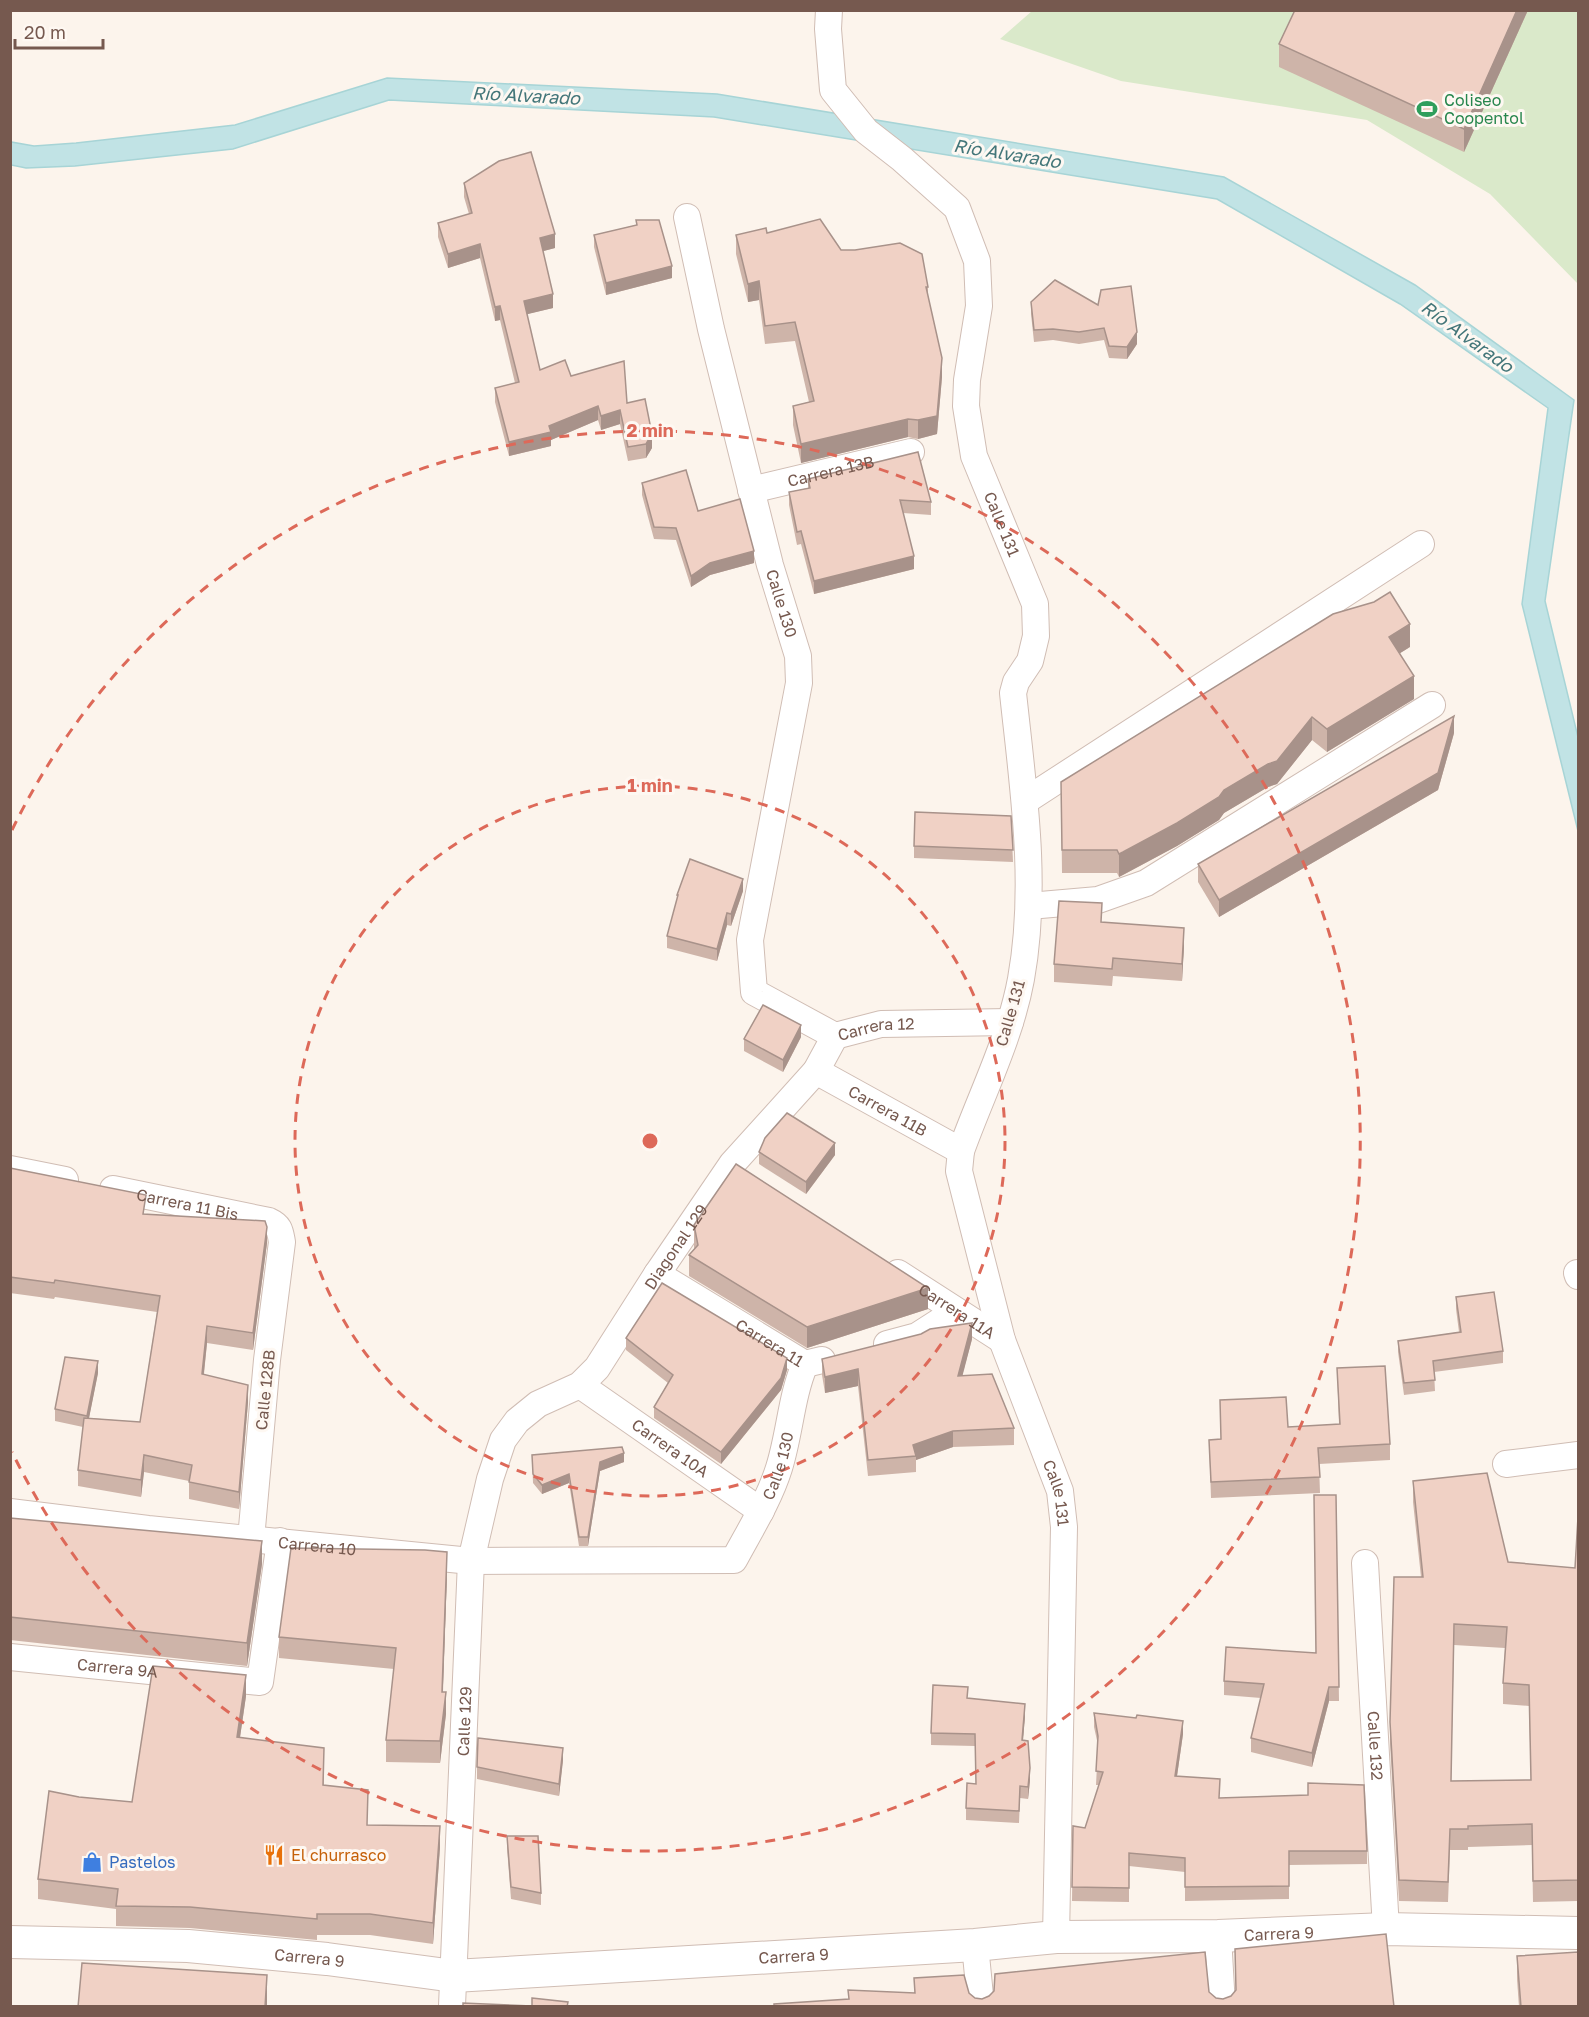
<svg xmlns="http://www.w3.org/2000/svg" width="1589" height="2017" font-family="'Golos Text',sans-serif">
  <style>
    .green { fill: #dae9ca }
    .water { fill: #c1e3e5; stroke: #a7d4d6; stroke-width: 1.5 }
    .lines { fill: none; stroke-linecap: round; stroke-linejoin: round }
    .minor-casing { stroke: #d0bdb4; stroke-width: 28 }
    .tertiary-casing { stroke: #d0bdb4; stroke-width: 34 }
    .minor { stroke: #fff; stroke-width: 26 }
    .tertiary { stroke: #fff; stroke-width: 32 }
    .wall { fill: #ceb4a9; fill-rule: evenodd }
    .shaded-wall { fill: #a8928a }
    .building { fill: #f0d1c5; stroke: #a8928a; stroke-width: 1.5; fill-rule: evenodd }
    .ring { fill: none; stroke: #dd6959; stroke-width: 3; stroke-dasharray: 10 8 }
    .labels { text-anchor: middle; stroke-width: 6; stroke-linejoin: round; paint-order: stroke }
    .leisure-label { font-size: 16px; fill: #27864d; stroke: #fef8f2; text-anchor: start }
    .street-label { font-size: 16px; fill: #76594f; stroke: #fef8f2 }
    .food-label { font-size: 16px; fill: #c56008; stroke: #fef8f2; text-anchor: start }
    .shop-label { font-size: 16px; fill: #366cbe; stroke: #fef8f2; text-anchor: start }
    .water-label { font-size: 18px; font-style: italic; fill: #437679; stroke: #fef8f2 }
    .centre { fill: #dd6959; stroke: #fef8f2; stroke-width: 3 }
    .ring-label { font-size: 18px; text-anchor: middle; font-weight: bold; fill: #dd6959; stroke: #fef8f2; stroke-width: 6; stroke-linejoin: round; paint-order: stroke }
  </style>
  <rect width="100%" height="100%" fill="#fcf4ec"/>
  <path class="green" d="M1032,11H1578V284L1490,194L1367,120L1121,81L1000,39Z"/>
  <path class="water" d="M387,78L717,94L1224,177L1415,285L1574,400L1545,601L1578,737V831L1522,604L1548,408L1400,304L1217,199L714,117L389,100L233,149L75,166L26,168L11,165V142L34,146L76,143L235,125Z"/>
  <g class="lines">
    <g class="minor-casing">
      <g id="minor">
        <path id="s1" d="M829,10L828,29L833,90L866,131L902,159L957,208L977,261L979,306L967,380L966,406L974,456L1035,604L1036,636L1030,661L1016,682L1013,693C1023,787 1038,885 1021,979C1010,1039 981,1095 961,1151L959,1171L1002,1340L1060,1491L1064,1527L1056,1937"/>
        <path id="s2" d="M687,217L711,329L770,565L798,656L799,683L750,940L754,992L835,1036L881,1024L1010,1022"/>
        <path id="s3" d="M751,490L911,452"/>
        <path d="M1025,801L1421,544"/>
        <path d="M1029,906L1098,900L1146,883L1432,705"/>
        <path id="s4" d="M816,1071L961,1151"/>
        <path d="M10,1169L65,1180"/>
        <path id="s5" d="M113,1189L269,1221C280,1226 280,1231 282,1242L267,1360L251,1539"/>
        <path id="s6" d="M898,1273L1002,1340"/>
        <path d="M1577,1273L1578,1276"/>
        <path id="s7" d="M657,1274L805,1364L822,1360"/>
        <path d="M887,1344L917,1336L956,1311"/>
        <path id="s8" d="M580,1385L761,1511"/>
        <path d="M1506,1464L1578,1455"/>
        <path id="s9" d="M10,1512L148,1529L471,1561L734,1560C750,1530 769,1500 779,1468C790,1433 791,1397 805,1364"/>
        <path id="s10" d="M1365,1563L1386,1929"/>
        <path id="s11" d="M10,1657L260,1682L280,1541"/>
        <path d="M1218,1936L1222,2006"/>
        <path d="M975,1945L981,2006"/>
        <path id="s12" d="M452,2006L471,1561L490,1479L503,1440L517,1421L538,1404L580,1385L597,1368L657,1274L732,1164L816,1071L835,1036"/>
      </g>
    </g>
    <g class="tertiary-casing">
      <g id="tertiary">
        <path id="s13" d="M10,1942L188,1946L327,1959L454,1976L975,1945L1056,1937L1218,1936L1386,1929L1578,1933"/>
      </g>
    </g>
    <use href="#minor" class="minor"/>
    <use href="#tertiary" class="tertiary"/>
  </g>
  <g class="wall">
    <path d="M1295,10H1528L1464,152L1279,67V44Z"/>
    <path d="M464,183L555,248L543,251L553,308L527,314L540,370L571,376L627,403L652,448L646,458L628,461L620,424L601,430L598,420L551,440V446L509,456L495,402V388L515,383L500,320L495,321L480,258L448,268L438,237V223L469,214L464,197Z"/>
    <path d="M636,220L672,278L606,295L594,247V235L636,225Z"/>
    <path d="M767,233L841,250L928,287V297L942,377L937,434L918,439L908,437L801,463L793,425V406L809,402L795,341L765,344L759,300L748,302L736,254V235Z"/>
    <path d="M1055,280L1137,344L1127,359L1109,358L1104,340L1079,344L1053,340L1034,342L1031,314V302Z"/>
    <path d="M808,479L931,502V515L903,513L914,569L814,594L801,544L797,545L789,505V492L808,488Z"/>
    <path d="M642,483L698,511L754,563L710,575L691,587L676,540L654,539L642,495Z"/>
    <path d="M1410,647L1400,653L1414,699L1327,752L1312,740L1277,784L1268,787L1224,813L1219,820L1177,846L1123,875L1119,877L1117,873H1062L1061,782Z"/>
    <path d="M1454,733L1438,790L1219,917L1198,882V864Z"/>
    <path d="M1011,816L1013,862L914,858V846Z"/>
    <path d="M743,891L731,926L727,925L717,961L667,948V936L677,901V895Z"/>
    <path d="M1102,922L1184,946L1182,981L1113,976L1112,986L1054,982V964Z"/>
    <path d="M801,1037L783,1072L744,1051V1039Z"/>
    <path d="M759,1152L835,1155L806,1194L759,1164Z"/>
    <path d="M10,1168L145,1214L267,1243L253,1350L207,1343L204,1374L248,1402L239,1509L189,1499V1481L144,1472L141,1497L78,1486V1470L83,1427L55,1421V1409L98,1373L89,1418L140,1422L157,1312L55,1297L54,1299L10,1293Z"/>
    <path d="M694,1225L928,1309L807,1348L689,1276V1255L694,1249Z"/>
    <path d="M1456,1297L1503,1351V1363L1434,1372L1435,1391L1404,1395L1398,1352V1341L1459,1332L1456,1309Z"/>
    <path d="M626,1338L787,1370L781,1390L721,1464L654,1418V1407L668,1383L626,1350Z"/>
    <path d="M972,1339L962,1376L1014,1428V1445L953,1447L916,1460V1472L868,1476L858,1386L825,1393L822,1375V1359Z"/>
    <path d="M1337,1368L1390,1444V1460L1319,1464L1320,1493L1211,1498L1209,1440L1221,1439L1220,1400L1288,1427L1339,1424Z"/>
    <path d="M532,1455L624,1462L600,1471L588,1546H579L569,1483L542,1494L533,1483Z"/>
    <path d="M1413,1481L1508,1562L1575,1568L1578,1517V1901L1533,1902L1532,1845L1468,1847V1850H1450L1448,1902L1399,1901L1390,1743V1722L1421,1577L1413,1502ZM1454,1645L1505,1648L1503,1683V1704L1529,1706L1531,1780L1451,1781Z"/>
    <path d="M1336,1495L1339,1701H1329L1312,1767L1251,1752V1738L1261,1698L1224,1695V1681L1316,1653Z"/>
    <path d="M10,1518L262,1564L247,1666L10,1640Z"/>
    <path d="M447,1574L443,1692L446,1714L440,1763L386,1762V1740L394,1669L279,1658V1637Z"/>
    <path d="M246,1696L240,1737L324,1769V1785L367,1825L440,1847L433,1944L370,1935H317V1940L190,1928L116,1926V1909L38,1899V1879L79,1797L132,1802Z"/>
    <path d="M968,1698L1025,1716L1023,1740L1030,1780L1028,1799L1020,1798L1019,1823L966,1820V1808L976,1784L975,1746L931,1745V1733Z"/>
    <path d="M1094,1713L1183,1734L1177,1776L1220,1798L1367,1851V1864L1289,1865V1899L1185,1901V1872L1129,1866V1902L1072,1901L1073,1826L1085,1828L1099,1785H1096L1098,1745L1094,1727Z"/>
    <path d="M563,1760L559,1796L477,1779V1767Z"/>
    <path d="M507,1836L541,1893V1905L511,1899L507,1848Z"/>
    <path d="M1517,1956L1578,2007H1519L1517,1979Z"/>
  </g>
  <g class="shaded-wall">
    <path d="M1517,10H1528L1464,152V129Z"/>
    <path d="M555,234V248L540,252V238Z"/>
    <path d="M480,244V258L448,268V254Z"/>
    <path d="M672,266V278L606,295V283Z"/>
    <path d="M759,281V300L748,302V284Z"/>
    <path d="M553,294V308L524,315V301Z"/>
    <path d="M500,306V320L495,321V307Z"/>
    <path d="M1137,332V344L1127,359V347Z"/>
    <path d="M942,358V377L937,434L918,439V420Z"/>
    <path d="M598,406V420L551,440V446L509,456V442Z"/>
    <path d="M620,410V424L601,430V416Z"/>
    <path d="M908,419V437L801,463V444Z"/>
    <path d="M652,434V448L646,458V444Z"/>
    <path d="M754,551V563L710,575L691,587V576L710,563Z"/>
    <path d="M914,556V569L814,594V581Z"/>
    <path d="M1410,624V647L1389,660V637Z"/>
    <path d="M1414,676V699L1327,752V729Z"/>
    <path d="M1454,716V733L1438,790L1219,917V900Z"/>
    <path d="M1312,717V740L1277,784L1268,787L1224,813L1219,820L1177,846L1119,877V854L1224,790Z"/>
    <path d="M743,879V891L731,926V914Z"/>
    <path d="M727,913V925L717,961V949Z"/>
    <path d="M1184,928V946L1182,981V964Z"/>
    <path d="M801,1025V1037L783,1072V1060Z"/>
    <path d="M835,1143V1155L806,1194V1182Z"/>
    <path d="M267,1227V1243L253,1350V1333Z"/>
    <path d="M928,1288V1309L807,1348V1327Z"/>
    <path d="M972,1323V1339L958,1393V1376Z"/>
    <path d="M207,1326V1343L202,1390V1374Z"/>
    <path d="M787,1358V1370L781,1390L721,1464V1452Z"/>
    <path d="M98,1361V1373L87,1428V1416Z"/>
    <path d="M858,1369V1386L825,1393V1377Z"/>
    <path d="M248,1385V1402L239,1509V1492Z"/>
    <path d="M953,1431V1447L916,1460V1456L913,1445Z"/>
    <path d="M624,1453V1462L600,1471L588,1546V1537L600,1462Z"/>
    <path d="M144,1455V1472L141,1497V1480Z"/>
    <path d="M569,1474V1483L542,1494V1485Z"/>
    <path d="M262,1541V1564L247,1666V1643Z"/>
    <path d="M447,1552V1574L442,1713V1692Z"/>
    <path d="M246,1675V1696L237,1758V1737Z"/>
    <path d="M1329,1687V1701L1312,1767V1753Z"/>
    <path d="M446,1692V1714L440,1763V1741Z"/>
    <path d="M1025,1704V1716L1022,1752V1740Z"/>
    <path d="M1183,1721V1734L1175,1790V1776Z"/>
    <path d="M563,1748V1760L559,1796V1784Z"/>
    <path d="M1030,1768V1780L1028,1799V1787Z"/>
    <path d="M440,1826V1847L433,1944V1923Z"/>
    <path d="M267,1975V2007H265Z"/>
  </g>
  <g class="building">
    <path d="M1295,10H1517L1464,129L1279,44Z"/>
    <path d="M531,152L555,234L540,238L553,294L524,301L540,370L565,360L571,376L624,361L627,403L645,399L652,434L646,444L628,447L620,410L601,416L598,406L549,426L551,432L509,442L495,388L519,382L500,306L495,307L480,244L448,254L438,223L472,213L464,183L499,161Z"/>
    <path d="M820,219L841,250H855L900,243L922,254L928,287H926L942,358L937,416L918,420L908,419L801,444L793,406L814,401L795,322L765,326L759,281L748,284L736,235L766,228L767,233Z"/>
    <path d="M636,220H659L672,266L606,283L594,235L637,225Z"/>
    <path d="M1055,280L1098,305L1101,290L1131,286L1137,332L1127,347L1109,346L1104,328L1079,332L1053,329L1034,330L1031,302Z"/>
    <path d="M918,452L931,502L900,500L914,556L814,581L801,531L797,532L789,492L810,488L808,479Z"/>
    <path d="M686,470L698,511L740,499L754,551L710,563L691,576L676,528L654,527L642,483Z"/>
    <path d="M1390,592L1410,624L1389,637L1414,676L1327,729L1312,717L1277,761L1268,764L1224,790L1219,797L1177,823L1123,852L1119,854L1117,850H1062L1061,782L1333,614L1374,602Z"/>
    <path d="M1454,716L1438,773L1219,900L1198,864Z"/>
    <path d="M915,812L1011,816L1013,850L914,846Z"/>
    <path d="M690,859L743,879L731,914L727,913L717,949L667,936L678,895H677Z"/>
    <path d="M1059,901L1102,903L1101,922L1184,928L1182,964L1113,958L1112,969L1054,964Z"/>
    <path d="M763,1005L801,1025L783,1060L744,1039Z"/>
    <path d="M787,1113L835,1143L806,1182L759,1152L765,1138Z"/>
    <path d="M736,1164L928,1288L807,1327L689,1255L698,1245L694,1225Z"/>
    <path d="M10,1168L146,1195L143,1214L265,1221L267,1227L253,1333L207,1326L202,1374L248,1385L239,1492L189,1482L192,1465L144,1455L141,1480L78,1470L84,1418L140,1422L160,1296L55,1280L54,1283L10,1277Z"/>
    <path d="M662,1283L787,1358L781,1378L721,1452L654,1407L673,1375L626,1338Z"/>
    <path d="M1494,1292L1503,1351L1433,1361L1435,1380L1404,1383L1398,1341L1461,1332L1456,1297Z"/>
    <path d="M972,1323L958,1376L992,1374L1014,1428L953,1431L913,1445L916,1456L868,1460L858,1369L825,1377L822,1359L921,1334L930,1329Z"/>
    <path d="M65,1357L98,1361L87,1416L55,1409Z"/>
    <path d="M1385,1366L1390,1444L1318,1448L1320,1477L1211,1482L1209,1440L1221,1439L1220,1400L1286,1397L1288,1427L1340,1424L1337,1368Z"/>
    <path d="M622,1447L624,1453L600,1462L588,1537H579L569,1474L542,1485L533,1474L532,1455Z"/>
    <path d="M1487,1473L1508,1562L1575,1568L1578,1517V1880L1533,1881L1532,1824L1468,1826V1829H1450L1448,1882L1399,1880L1390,1722L1394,1577H1423L1413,1481ZM1454,1624L1507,1627L1503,1683L1529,1685L1531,1780L1451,1781Z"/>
    <path d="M1314,1495H1336L1339,1687H1329L1312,1753L1251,1738L1264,1684L1224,1681L1226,1647L1316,1653Z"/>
    <path d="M10,1518L262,1541L247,1643L10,1617Z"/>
    <path d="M291,1548L425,1550L447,1552L442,1692H446L440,1741L386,1740L396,1648L279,1637Z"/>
    <path d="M153,1666L246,1675L237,1737L324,1748L323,1785L368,1790L367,1825L440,1826L433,1923L370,1914H317V1919L190,1907L116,1906L118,1889L38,1879L49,1791L79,1797L132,1802Z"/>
    <path d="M933,1685L968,1687L967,1698L1025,1704L1022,1740L1028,1741L1030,1768L1028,1787L1020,1786L1019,1811L966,1808L967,1783L976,1784L975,1734L931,1733Z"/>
    <path d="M1094,1713L1136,1718L1137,1715L1183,1721L1175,1776L1220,1779L1219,1798L1308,1795V1783L1364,1785L1367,1851H1289V1886L1185,1887V1858L1129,1853V1888L1072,1887L1073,1826L1085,1828L1103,1772L1096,1771L1098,1736Z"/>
    <path d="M478,1738L563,1748L559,1784L477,1767Z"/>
    <path d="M507,1836H538L541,1893L511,1887Z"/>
    <path d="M1386,1934L1394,2007H774V2004L849,1999L848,1990L915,1993L914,1978L964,1975L969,1993L975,1998L982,1999L989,1996L994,1991L995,1974L1205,1952L1209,1992L1216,1998L1223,1999L1231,1996L1236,1990L1235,1949Z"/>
    <path d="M1578,1952V2007H1521L1517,1956Z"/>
    <path d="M82,1963L267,1975L265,2007H78Z"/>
    <path d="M532,1998L568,2002L567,2007H463V2003L532,2006Z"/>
  </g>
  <g class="ring">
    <circle cx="650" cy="1141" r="355"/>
    <path d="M12 830A710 710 0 1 1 12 1452"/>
  </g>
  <defs>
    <g id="stadium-bare" transform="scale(1.62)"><path d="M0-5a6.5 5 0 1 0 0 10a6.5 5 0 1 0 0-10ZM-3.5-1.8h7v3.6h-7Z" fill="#2e9e5b" stroke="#fef8f2" stroke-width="2.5" paint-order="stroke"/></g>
    <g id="restaurant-bare" transform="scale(1.62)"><path d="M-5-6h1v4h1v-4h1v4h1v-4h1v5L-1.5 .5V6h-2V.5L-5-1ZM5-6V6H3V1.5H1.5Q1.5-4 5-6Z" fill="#e8710a" stroke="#fef8f2" stroke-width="2.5" paint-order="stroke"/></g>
    <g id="shop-bare" transform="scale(1.62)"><path d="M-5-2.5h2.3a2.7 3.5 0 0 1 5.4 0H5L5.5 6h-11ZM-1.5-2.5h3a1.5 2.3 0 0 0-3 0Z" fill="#3f7fe0" stroke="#fef8f2" stroke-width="2.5" paint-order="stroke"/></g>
  </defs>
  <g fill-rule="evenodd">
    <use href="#stadium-bare" x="1427" y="109"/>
    <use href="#restaurant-bare" x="274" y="1855"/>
    <use href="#shop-bare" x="92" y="1862"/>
  </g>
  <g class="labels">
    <g class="leisure-label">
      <text x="1444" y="106">Coliseo<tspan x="1444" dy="18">Coopentol</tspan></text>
    </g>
    <g class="street-label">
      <text dy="6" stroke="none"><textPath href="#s3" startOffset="82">Carrera 13B</textPath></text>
      <text dy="6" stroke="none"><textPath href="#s1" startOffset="579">Calle 131</textPath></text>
      <text dy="6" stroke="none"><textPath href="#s2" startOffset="398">Calle 130</textPath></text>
      <text transform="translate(1010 1013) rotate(-74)" y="6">Calle 131</text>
      <text dy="6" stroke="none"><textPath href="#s2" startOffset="928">Carrera 12</textPath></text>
      <text dy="6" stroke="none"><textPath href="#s4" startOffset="82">Carrera 11B</textPath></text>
      <text dy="6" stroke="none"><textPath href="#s5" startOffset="76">Carrera 11 Bis</textPath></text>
      <text dy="6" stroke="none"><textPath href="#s12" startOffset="836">Diagonal 129</textPath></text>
      <text dy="6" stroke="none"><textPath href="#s6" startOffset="70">Carrera 11A</textPath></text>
      <text dy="6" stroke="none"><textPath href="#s7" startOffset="132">Carrera 11</textPath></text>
      <text transform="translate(265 1390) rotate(-84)" y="6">Calle 128B</text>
      <text dy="6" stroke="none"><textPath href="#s8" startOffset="110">Carrera 10A</textPath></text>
      <text dy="6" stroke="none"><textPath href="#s9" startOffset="831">Calle 130</textPath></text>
      <text dy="6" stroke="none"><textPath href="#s1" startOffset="1587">Calle 131</textPath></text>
      <text dy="6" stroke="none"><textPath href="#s9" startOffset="309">Carrera 10</textPath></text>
      <text dy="6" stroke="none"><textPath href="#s11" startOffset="108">Carrera 9A</textPath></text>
      <text dy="6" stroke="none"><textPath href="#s12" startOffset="285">Calle 129</textPath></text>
      <text dy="6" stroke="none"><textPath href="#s10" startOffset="183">Calle 132</textPath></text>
      <text dy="6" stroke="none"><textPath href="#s13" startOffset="1272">Carrera 9</textPath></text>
      <text dy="6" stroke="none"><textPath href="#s13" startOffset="786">Carrera 9</textPath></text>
      <text dy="6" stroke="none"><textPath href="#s13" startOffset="300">Carrera 9</textPath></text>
    </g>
    <g class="food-label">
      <text x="291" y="1861">El churrasco</text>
    </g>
    <g class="shop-label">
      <text x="109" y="1868">Pastelos</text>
    </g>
    <g class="water-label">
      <text transform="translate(526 96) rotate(3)" y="6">Río Alvarado</text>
      <text transform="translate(1007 154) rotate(9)" y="6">Río Alvarado</text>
      <text transform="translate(1467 337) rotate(36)" y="6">Río Alvarado</text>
    </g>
  </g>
  <circle cx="650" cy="1141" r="9" class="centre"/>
  <g class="ring-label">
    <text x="650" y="437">2 min</text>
    <text x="650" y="792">1 min</text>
  </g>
  <rect width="1589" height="2017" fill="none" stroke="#76594f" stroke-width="24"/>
  <path d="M15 39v9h88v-9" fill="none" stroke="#76594f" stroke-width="3"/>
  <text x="24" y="39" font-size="18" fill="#76594f" stroke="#fef8f2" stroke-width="4.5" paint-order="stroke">20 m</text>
</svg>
